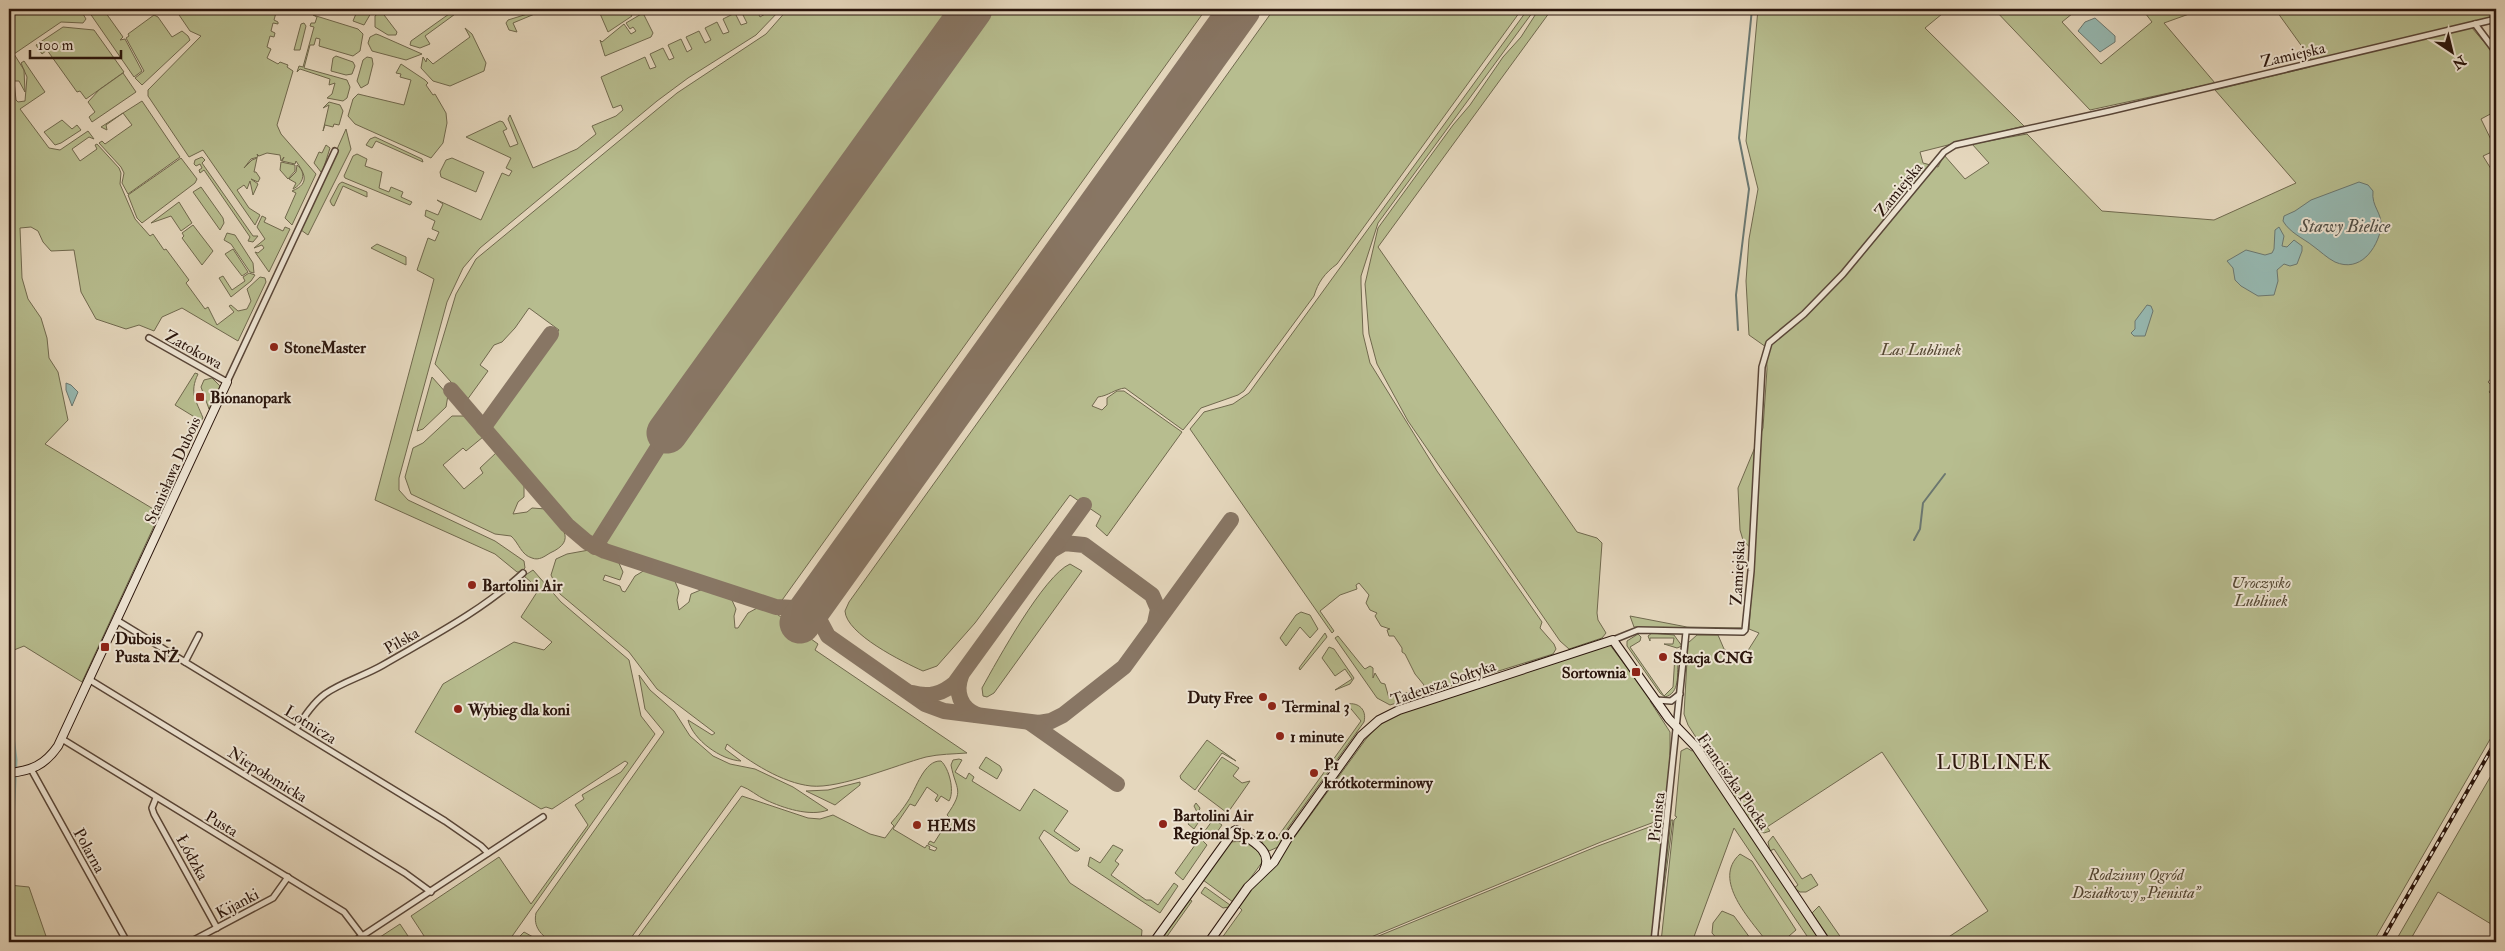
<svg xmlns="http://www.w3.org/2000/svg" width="2505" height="951" font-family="'IM FELL Double Pica',serif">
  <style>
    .green { fill: #b7bd8f; stroke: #70694e }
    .water { fill: #96b9b2; stroke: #6b7770 }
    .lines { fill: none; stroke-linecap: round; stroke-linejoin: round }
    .stream { stroke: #6b7770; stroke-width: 2 }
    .river { stroke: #96b9b2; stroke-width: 11 }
    .taxiway { stroke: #887664; stroke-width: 16 }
    .runway { stroke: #887664; stroke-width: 41 }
    .street-casing { stroke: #594638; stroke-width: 8 }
    .secondary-casing { stroke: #2a150c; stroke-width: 10 }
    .street { stroke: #eee5d4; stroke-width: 5 }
    .secondary { stroke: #eee5d4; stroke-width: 8 }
    .rail-casing { stroke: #2a150c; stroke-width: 4 }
    .rail { stroke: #eee5d4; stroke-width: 2; stroke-dasharray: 5.5; stroke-linecap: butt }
    .poi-dot { fill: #8f2418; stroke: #eee5d4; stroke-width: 2 }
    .labels { text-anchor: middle; stroke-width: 4; stroke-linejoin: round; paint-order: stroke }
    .street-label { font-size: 16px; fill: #2a150c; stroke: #eee5d4 }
    .poi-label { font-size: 16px; font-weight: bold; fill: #2a150c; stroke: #eee5d4; text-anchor: start }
    .park-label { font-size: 16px; font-style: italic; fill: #544733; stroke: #eee5d4 }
    .water-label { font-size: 18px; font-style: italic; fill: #504e46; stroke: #eee5d4 }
    .quarter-label { font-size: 19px; letter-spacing: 1px; fill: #2a150c; stroke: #eee5d4 }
  </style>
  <rect width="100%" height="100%" fill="#e5d7bd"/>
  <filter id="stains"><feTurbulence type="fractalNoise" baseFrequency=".004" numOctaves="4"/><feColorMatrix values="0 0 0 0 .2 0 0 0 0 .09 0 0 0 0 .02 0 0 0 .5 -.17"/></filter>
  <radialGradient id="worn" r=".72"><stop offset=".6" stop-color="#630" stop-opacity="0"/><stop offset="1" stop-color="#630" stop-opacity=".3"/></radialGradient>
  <g class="green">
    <path d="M9,9H80L86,19L83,23L61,22L14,54L24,70L25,92L19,81H14L16,100L18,102L25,101L27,77L21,63L24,61L45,92L20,109L49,148L60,150L88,131L94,139L89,137L72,149L80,161L97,149L95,145L97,144L119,168L121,173L120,184L135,219L150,236L153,234L164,250L166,249L189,280L186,283L205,309L208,307L217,325L234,312L229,306L231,305L238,311L247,309L251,301L247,289L260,277L265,278L266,282L238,341L182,308L162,317L154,331L139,325L126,329L96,319L81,292L74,250L51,251L43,242L38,231L31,227L20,228L22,278L28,299L41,318L47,338L49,358L58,372L68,420L45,444L160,513L82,682L24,646L9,652Z"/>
    <path d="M87,9H103L123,37L120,40L125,39L142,71L134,77Z"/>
    <path d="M175,9H277L274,20L278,22V24L273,23L271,31L275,33L274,37L270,36L267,47L271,49L267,58L278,64L280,62L288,65L287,67L293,71L277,125L281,134L316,174L292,225L285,218L296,193L292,191C312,183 303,172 296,161L295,164L282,161L284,157L281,161L280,155L267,153L259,156L257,154L258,157L251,159L244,168L252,160L257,158L254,172H256L260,178L258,182L251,179L258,184L253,195L250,181L247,189L244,185L237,190L249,208L260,215L255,225L203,150L189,157L148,96V90L201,36L190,31Z"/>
    <path d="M358,9L371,13L364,25L353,21Z"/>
    <path d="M456,9H462L425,36L430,44L420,48L410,45L411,41Z"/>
    <path d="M598,9H628L632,16L608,32Z"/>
    <path d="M745,9H756L760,17L765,14L763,9H781L756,35L688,78L657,101L480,248L463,268L447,302L399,478V490L408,500L495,541L524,561L525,568L521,572H517L495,554L375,500L434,279L417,270L428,238L435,241L439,232L432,229L435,221L425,216L426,210L438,215L443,204L437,200L481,220L502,173L509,176L512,171L506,168L511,158L466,137L500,121L503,122L507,129L503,131L510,147L518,144L508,119L510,115L533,168L577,149L596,134L592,126L616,116L623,110L621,105L613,108L601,77L645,57L650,69L656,67L650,54L663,48L669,60L674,58L668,45L681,39L687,52L692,49L686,37L699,31L705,43L711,40L705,28L717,22L723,34L729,32L723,19L735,13L741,25L747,23L741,11Z"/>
    <path d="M788,9H1206L780,603L609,547L590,538L575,526L490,428L493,420L559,330L529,308L515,328L502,342L494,345L480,365L488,371L467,400L435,364L456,294L476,259L677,93L766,34Z"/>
    <path d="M1274,9H1522L1337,264C1325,273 1318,282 1314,296L1244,391L1238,395L1201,408L1183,430L1125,388C1115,389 1108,396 1098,397L1092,406L1102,410L1107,405V398L1117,391H1124L1182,432L1107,536L1096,526L1101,516L1070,495L975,623L937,666L923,671C903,662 846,634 845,611L849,602Z"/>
    <path d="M1528,9H1535L1378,223L1361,276V284L1363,334L1370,363L1437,471L1542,622L1540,628L1554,644L1556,649L1553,654L1390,705L1377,698L1335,638L1338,636L1363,667L1365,669L1370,666L1373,668V678L1375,673L1381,683L1385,684L1389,698L1423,688L1424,685L1415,674L1405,654L1402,652V648L1394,636H1389L1387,630L1390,629L1381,626L1375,616L1377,613L1370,610L1366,603L1369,595L1359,583L1356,585L1357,589L1340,595L1320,611L1334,631L1332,633L1190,429L1204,412L1233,404L1249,393Z"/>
    <path d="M1539,9H1552L1378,247L1577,532L1597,538L1602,543L1597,613L1598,620L1606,633L1602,638L1569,649L1560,641L1408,421L1377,364L1369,334L1365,284L1378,228L1453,125L1470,105L1503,57L1521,37Z"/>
    <path d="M1758,9H1948L1925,28L2024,126L1920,152L1923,163L1938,167L1944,155L1965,179L1989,163L1972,144L2027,134L2102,211L2214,220L2296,183L2215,90L2310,67L2311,59L2275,9H2496V17L2478,21L2472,28L2496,56V111L2481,119L2496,150L2483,156L2496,177V345L2494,348L2496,350V373L2488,382L2493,387L2489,392L2496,399V729L2373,942H1941L1988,911L1882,752L1767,827L1770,831L1764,833L1754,828L1700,746L1701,745L1688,725L1684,714L1688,643L1697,635H1718L1724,649L1734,656L1747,652L1759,633L1749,629L1754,552L1743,540L1740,530L1738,488L1763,428L1767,369L1766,347L1749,335L1746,281L1749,239L1758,189L1746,141Z"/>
    <path d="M1994,9H2078L2062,22L2101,64L2152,22L2142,9H2203L2164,23L2215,83L2090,110Z"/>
    <path d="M381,11L397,32L396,35H388L375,27V16Z"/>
    <path d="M537,11V13L513,23L517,32L509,30L506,23L508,20Z"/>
    <path d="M643,13L653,33L651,37L605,56L600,40L602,42L624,24L631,34L636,31L633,27L630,29L626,23Z"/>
    <path d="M154,15L158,17L172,37L182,31L188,36L190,40L142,85L135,78L144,71L126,38L129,36L128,34Z"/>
    <path d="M313,15L358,29L363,34L360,51L353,56L319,46L320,39L316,38L314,45H310L304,68L347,80L350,87L347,98L343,101L327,98L332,94L335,83L329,85L330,79L300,69L297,72L299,66L303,67L314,27L310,26L311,23H315L317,17Z"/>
    <path d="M304,23L306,26L300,50H294L301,24Z"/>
    <path d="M63,27L94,30L124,72L86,99L80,91L77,92L47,50L42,54L36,45Z"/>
    <path d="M465,28L472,34L486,63L484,71L450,86L433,81L421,68L423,57L426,62L427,58L433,64L470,37Z"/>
    <path d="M376,34L379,35L422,54L406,60L372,51L368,43L370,37Z"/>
    <path d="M336,56L353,62L355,66L352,74L346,75L331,71L333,58Z"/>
    <path d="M367,57L372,58L373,64L368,84L361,88L357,81L363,60Z"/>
    <path d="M401,64L425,80L428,83L426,85L433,95L435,94L446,113L447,123L443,143L431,158L355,124L348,116L353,99L358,94L404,105L411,80L400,77L401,74L396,73Z"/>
    <path d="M123,73L136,92L92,122L89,117L95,112L88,102L99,90Z"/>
    <path d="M142,101L180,157L128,194L122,183L124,173L121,167L99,143L102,141L105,144L132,125L123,113L106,125L107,130L101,127Z"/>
    <path d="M329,102L340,105L343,111L339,125L334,124L333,127L325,125L323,131L329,105L323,108Z"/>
    <path d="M62,120L72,129L77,125L81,130L61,143L55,145L44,132Z"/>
    <path d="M346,129L351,149L308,235L301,230Z"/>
    <path d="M375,137L422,159L423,162L376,141L372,148L366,145L370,139Z"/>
    <path d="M326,145L330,148L323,170L321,172L314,163L319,152L322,153Z"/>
    <path d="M357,154L367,159L365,166L382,172L379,188L389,192L391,187L403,192L401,197L412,202L410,205L345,178L344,176L353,156Z"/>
    <path d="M202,157L205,160L202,163L253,236H258L253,242L248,241L250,237L204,170L200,173L199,170L202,168L200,164L196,166L194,164L195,160Z"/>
    <path d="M181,158L197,179L195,183L142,223L137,218L128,195Z"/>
    <path d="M452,158L484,172L476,192L441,177L440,172L446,160Z"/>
    <path d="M281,162L295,165V171L288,179L280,170Z"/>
    <path d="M297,165C307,173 303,184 293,189L296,183L289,179L296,172Z"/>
    <path d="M342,182L367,192V197L343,186L334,206L332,205L330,201L339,184Z"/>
    <path d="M201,187L223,218L224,223L220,230L193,192Z"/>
    <path d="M179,202L192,223L181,231L171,216L151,223Z"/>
    <path d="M262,216L266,218L264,222L283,231L285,227L290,229L269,272L255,252L258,253L264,248L262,245L254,248L265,239L257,227Z"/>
    <path d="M193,225L213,251L202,265L182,238L184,236L182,233Z"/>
    <path d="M227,233L235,235L253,263L254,273L250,272L231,244L224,240Z"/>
    <path d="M377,244L406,257V265L371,248Z"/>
    <path d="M233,249L248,272L242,276L225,254Z"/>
    <path d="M249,273L255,275L251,281L231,297L219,278L223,276L232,290L245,281L243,277Z"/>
    <path d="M195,373L198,374C189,393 196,400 203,418L201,421L175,405Z"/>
    <path d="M432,377L448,395L446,407L423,429L417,431Z"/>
    <path d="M212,378L220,386L209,409L201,387L204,380Z"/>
    <path d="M452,416H464L483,437L466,451L463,448L443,465L464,489L483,473L480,468L497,452L524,484V497L518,502L513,514L527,512L532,508L546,509C560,525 579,540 550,553C545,556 539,561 532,558C521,555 519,543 511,536L495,534L411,494L405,477L413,448L423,443Z"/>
    <path d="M589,550L618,561L623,572L620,580L605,575L603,580L620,586L622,591L625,592L635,576L645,570L674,579L679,591L677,600L679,610L689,602L691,594L703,589L731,598L736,609L734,616L735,628H738L748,613L759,607L774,612L818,644L815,650L967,753C954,754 939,754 926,757C896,765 840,789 811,786C782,783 750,762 727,744L725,749L741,761C721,760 693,740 688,720L712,735L715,733L657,689L629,652L560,594L551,575L556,559L567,554Z"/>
    <path d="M1070,564L1082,571L994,693L987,697L983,696L982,688C997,661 1044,575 1070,564Z"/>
    <path d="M533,570L561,602L629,660L641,716L655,734L508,942H428L411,916L499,857L531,904L588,825L575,805L584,799L582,795L621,772L628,763L625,761L552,809L546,807L541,809L415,732L443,684L514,642L544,650L552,642L521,617L539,589L524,576Z"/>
    <path d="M1301,612L1310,615L1318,629L1310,638L1300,627L1286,646L1280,638L1296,615Z"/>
    <path d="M1630,616L1687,627L1741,628L1686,630L1634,627Z"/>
    <path d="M1325,633L1327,637L1300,670L1299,668Z"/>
    <path d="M1652,633L1674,635L1682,646L1677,648L1664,644H1673L1674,638H1650V641L1648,636Z"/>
    <path d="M1638,634L1641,637L1640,641L1630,647L1664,696L1673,687L1675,655L1681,662H1678C1677,675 1680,693 1665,697L1660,693L1627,646V641Z"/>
    <path d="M1610,645L1651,700L1650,701L1670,732V755L1672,756L1665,818L1601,842L1359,942H1219L1242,910L1238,906L1257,882L1272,868L1366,739L1377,727L1396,714Z"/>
    <path d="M1329,647L1334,649L1354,678L1350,684L1335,690L1352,679L1345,669L1335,676L1322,658Z"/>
    <path d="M639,675L650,690L674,711L690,736L713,756L730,764L755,769L793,787L828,810C810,817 783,808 766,800C757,796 750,789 741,786L628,942H552C541,935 533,927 536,913L664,732L645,709Z"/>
    <path d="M1347,704C1359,702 1367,710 1364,722L1285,832L1278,847L1269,851L1262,843V837L1267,834L1276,839L1361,721Z"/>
    <path d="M1207,740L1236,761L1222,753L1195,790L1181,779L1180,776Z"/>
    <path d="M1687,748L1692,751L1694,750L1822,942H1811L1734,828L1692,942H1661L1674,820L1677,817L1675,816L1681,751Z"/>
    <path d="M986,757L1000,766L1002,770L997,779L979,768Z"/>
    <path d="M1222,757L1239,768L1233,776L1242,783L1250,781L1229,811L1226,812L1198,791Z"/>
    <path d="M959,759L962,760L955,772L966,779L969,773L974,777L972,781L1020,811L1034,789L1068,811L1054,831L1080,849L1078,851H1075L1044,830L1039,838L1070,883L1142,930L1141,942H634L742,796L808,818L820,819L833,815L870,834L885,838L894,826L891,823C897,816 903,809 908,801C916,789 924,760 941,761C949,768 955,791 949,801L941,796L937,802L935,800L938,795L927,787L915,806L910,804L893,829L925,848L927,845L930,847L929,849L935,851L937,848L928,844L930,841L934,843L941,832L938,829L949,817L947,815C965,789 956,791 951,765L953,760Z"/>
    <path d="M2496,767V927L2438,892L2409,942H2395Z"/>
    <path d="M860,782V785L835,805L806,791L828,790Z"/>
    <path d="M1196,803L1200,808L1198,813L1202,816L1208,815L1222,825L1212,839L1202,835L1212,821L1208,817H1202L1194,829L1188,824L1197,812L1194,806Z"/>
    <path d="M1671,820H1673L1657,942Z"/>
    <path d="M1660,823L1664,824L1651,942H1364L1598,846Z"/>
    <path d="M1773,836L1802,879L1811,874L1818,885L1806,892H1800L1794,888L1798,885L1774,849L1770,851L1768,842Z"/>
    <path d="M1200,838L1207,845L1183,880L1175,873Z"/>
    <path d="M1244,841L1259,852L1263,861L1233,902L1203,880L1230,842Z"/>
    <path d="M1113,845L1123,850L1115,861L1119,864L1111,875L1146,900H1151L1158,905L1174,883L1178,886L1160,913L1088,866L1090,857L1100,863Z"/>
    <path d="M1740,854L1752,861L1796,930L1782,942H1767C1751,920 1711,880 1740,854Z"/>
    <path d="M9,885L29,887L48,942H9Z"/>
    <path d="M1205,887L1230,905L1229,907L1223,908L1201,893Z"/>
    <path d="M1189,899L1192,901L1163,942H1158Z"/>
    <path d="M1819,906L1844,942H1832L1812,913Z"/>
    <path d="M1722,911L1734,916L1753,942H1720L1712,933L1713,923Z"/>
    <path d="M400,924L412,942H375L374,941Z"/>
    <path d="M524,932L542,942H514Z"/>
  </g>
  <g class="water">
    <path d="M2095,18L2115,36V42L2100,52L2078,31L2085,22Z"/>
    <path d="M2359,182L2368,185L2373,191C2371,207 2383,213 2381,228C2377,249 2360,273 2335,262C2327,258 2320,251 2313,246C2303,238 2290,233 2283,221L2284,216L2295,211L2311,200Z"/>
    <path d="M2279,227L2284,236L2282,246L2287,247L2294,240L2302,246V251L2297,264L2290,266L2284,264L2277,270L2278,281L2274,295L2258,296L2241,286L2235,280L2233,268L2227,261L2246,250L2265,255L2272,253L2274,249L2275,230Z"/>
    <path d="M2147,305L2151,306L2153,311L2145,336H2134L2131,333L2135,329V321Z"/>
    <path d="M66,383L71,385L78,392L72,406L66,390Z"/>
  </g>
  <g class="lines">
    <g class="stream">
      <path d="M1738,330L1736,295L1749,189L1739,138L1752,9"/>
      <path d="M1914,540L1920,529L1923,503L1945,474"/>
    </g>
    <g class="river">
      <path d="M9,737L12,760L9,820"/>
      <path d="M9,941V942"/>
    </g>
    <g class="taxiway">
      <path d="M451,390L567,525L587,542L605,551L776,607L794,608L819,596"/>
      <path d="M483,428L551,334"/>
      <path d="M595,547L667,433"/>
      <path d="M1052,550L1064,543L1084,545L1152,595L1158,609L1155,623"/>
      <path d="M819,596L820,621L828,636L925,704L944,711L1039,723L1051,721L1063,715L1124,667L1231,520"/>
      <path d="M961,676C955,692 960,708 977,715"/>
      <path d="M912,693C929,698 942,694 955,683L1084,505"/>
      <path d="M1029,722L1117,784"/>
    </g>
    <g class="runway">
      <path d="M667,433L972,9"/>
      <path d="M800,623L1240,9"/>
    </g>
    <g class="street-casing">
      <g id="street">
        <path d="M2475,24L2496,52"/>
        <path d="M149,338L227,382L335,151"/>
        <path d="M118,621L445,821L481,846L488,853"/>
        <path d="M1613,640L1638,630L1743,632L1745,630L1751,571L1762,367L1769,343L1804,314L1843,274L1944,152L1955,145L2110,111L2496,19"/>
        <path d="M185,662L199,635"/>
        <path d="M90,680L405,873L431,892"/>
        <path d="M1656,700L1671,701L1680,694"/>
        <path d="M296,729C304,717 313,703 325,694C342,682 364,676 383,665C431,637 482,611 523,573"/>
        <path d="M62,739L344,912L363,937"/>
        <path d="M31,769L127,942"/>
        <path d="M156,798L152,808L154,814L217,928"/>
        <path d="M190,942L273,898L288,877"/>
        <path d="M353,942L543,817"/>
        <path d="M1654,942L1686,632"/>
      </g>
    </g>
    <g class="secondary-casing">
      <g id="secondary">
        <path d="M9,773C31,771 45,765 58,746L227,382"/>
        <path d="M1154,942L1234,831L1236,830C1250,840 1274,850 1264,870"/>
        <path d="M1209,942L1248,887L1274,862L1290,835L1361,736L1379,720L1399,710L1613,640L1669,719L1696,747L1826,942"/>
      </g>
    </g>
    <use href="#street" class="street"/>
    <use href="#secondary" class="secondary"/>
    <g class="rail-casing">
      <path id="rail" d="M2381,942L2496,741"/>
    </g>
    <use href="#rail" class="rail"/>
  </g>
  <g class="poi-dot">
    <circle cx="274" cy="347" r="5"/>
    <rect x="195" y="392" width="10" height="10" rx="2.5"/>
    <circle cx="472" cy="585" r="5"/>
    <rect x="100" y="642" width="10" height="10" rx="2.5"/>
    <circle cx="1663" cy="657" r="5"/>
    <rect x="1631" y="667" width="10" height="10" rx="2.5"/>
    <circle cx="1263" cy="697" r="5"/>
    <circle cx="1272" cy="706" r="5"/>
    <circle cx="458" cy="709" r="5"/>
    <circle cx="1280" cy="736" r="5"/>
    <circle cx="1314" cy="773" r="5"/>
    <circle cx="1163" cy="824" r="5"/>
    <circle cx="917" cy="825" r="5"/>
  </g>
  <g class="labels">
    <g class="street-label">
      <text transform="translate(2293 54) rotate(-13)" y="6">Zamiejska</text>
      <text transform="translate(1898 189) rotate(-51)" y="6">Zamiejska</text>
      <text transform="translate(194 349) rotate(29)" y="6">Zatokowa</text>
      <text transform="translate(172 470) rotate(-66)" y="6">Stanisława Dubois</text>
      <text transform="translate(1737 573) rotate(-87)" y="6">Zamiejska</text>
      <text transform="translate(401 640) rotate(-30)" y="6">Pilska</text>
      <text transform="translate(1443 682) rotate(-19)" y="6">Tadeusza Sołtyka</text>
      <text transform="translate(311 724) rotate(32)" y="6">Lotnicza</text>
      <text transform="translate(268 774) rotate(32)" y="6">Niepołomicka</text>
      <text transform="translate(1734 781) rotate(55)" y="6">Franciszka Plocka</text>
      <text transform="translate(1656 817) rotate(-84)" y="6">Pienista</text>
      <text transform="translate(222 823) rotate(31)" y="6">Pusta</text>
      <text transform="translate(90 850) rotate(61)" y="6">Polarna</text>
      <text transform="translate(193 857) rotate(61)" y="6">Łódzka</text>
      <text transform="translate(237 903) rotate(-28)" y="6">Kijanki</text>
    </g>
    <g class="poi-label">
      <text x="284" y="353">StoneMaster</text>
      <text x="210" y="403">Bionanopark</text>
      <text x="482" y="591">Bartolini Air</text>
      <text x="115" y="644">Dubois -<tspan x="115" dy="18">Pusta NŻ</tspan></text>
      <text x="1673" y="663">Stacja CNG</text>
      <text x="1626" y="678" text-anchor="end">Sortownia</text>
      <text x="1253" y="703" text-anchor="end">Duty Free</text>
      <text x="1282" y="712">Terminal 3</text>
      <text x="468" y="715">Wybieg dla koni</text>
      <text x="1290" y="742">1 minute</text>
      <text x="1324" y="770">P1<tspan x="1324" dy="18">krótkoterminowy</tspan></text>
      <text x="1173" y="821">Bartolini Air<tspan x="1173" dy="18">Regional Sp. z o. o.</tspan></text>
      <text x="927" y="831">HEMS</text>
    </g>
    <g class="park-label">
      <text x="1921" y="355">Las Lublinek</text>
      <text x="2261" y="588">Uroczysko<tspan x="2261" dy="18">Lublinek</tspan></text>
      <text x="2136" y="880">Rodzinny Ogród<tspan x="2136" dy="18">Działkowy „Pienista”</tspan></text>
    </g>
    <g class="water-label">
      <text x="2345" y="232">Stawy Bielice</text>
    </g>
    <g class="quarter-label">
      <text x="1994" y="769">LUBLINEK</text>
    </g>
  </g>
  <rect width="2505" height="951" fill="none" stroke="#e5d7bd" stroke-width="30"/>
  <rect x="10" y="10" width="2485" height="931" fill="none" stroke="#2a150c" stroke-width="2.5"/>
  <rect x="15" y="15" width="2475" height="921" fill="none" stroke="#2a150c"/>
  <g transform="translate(2452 52) rotate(145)" stroke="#eee5d4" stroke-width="4" paint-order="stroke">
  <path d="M0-4L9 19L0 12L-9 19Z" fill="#2a150c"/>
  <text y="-8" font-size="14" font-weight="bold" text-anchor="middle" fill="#2a150c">N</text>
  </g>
  <path d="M30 50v8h91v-8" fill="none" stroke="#2a150c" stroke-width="2.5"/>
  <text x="38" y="50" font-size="15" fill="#2a150c" stroke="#eee5d4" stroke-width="4" paint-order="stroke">100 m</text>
  <rect width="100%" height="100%" filter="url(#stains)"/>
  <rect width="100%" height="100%" fill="url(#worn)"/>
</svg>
